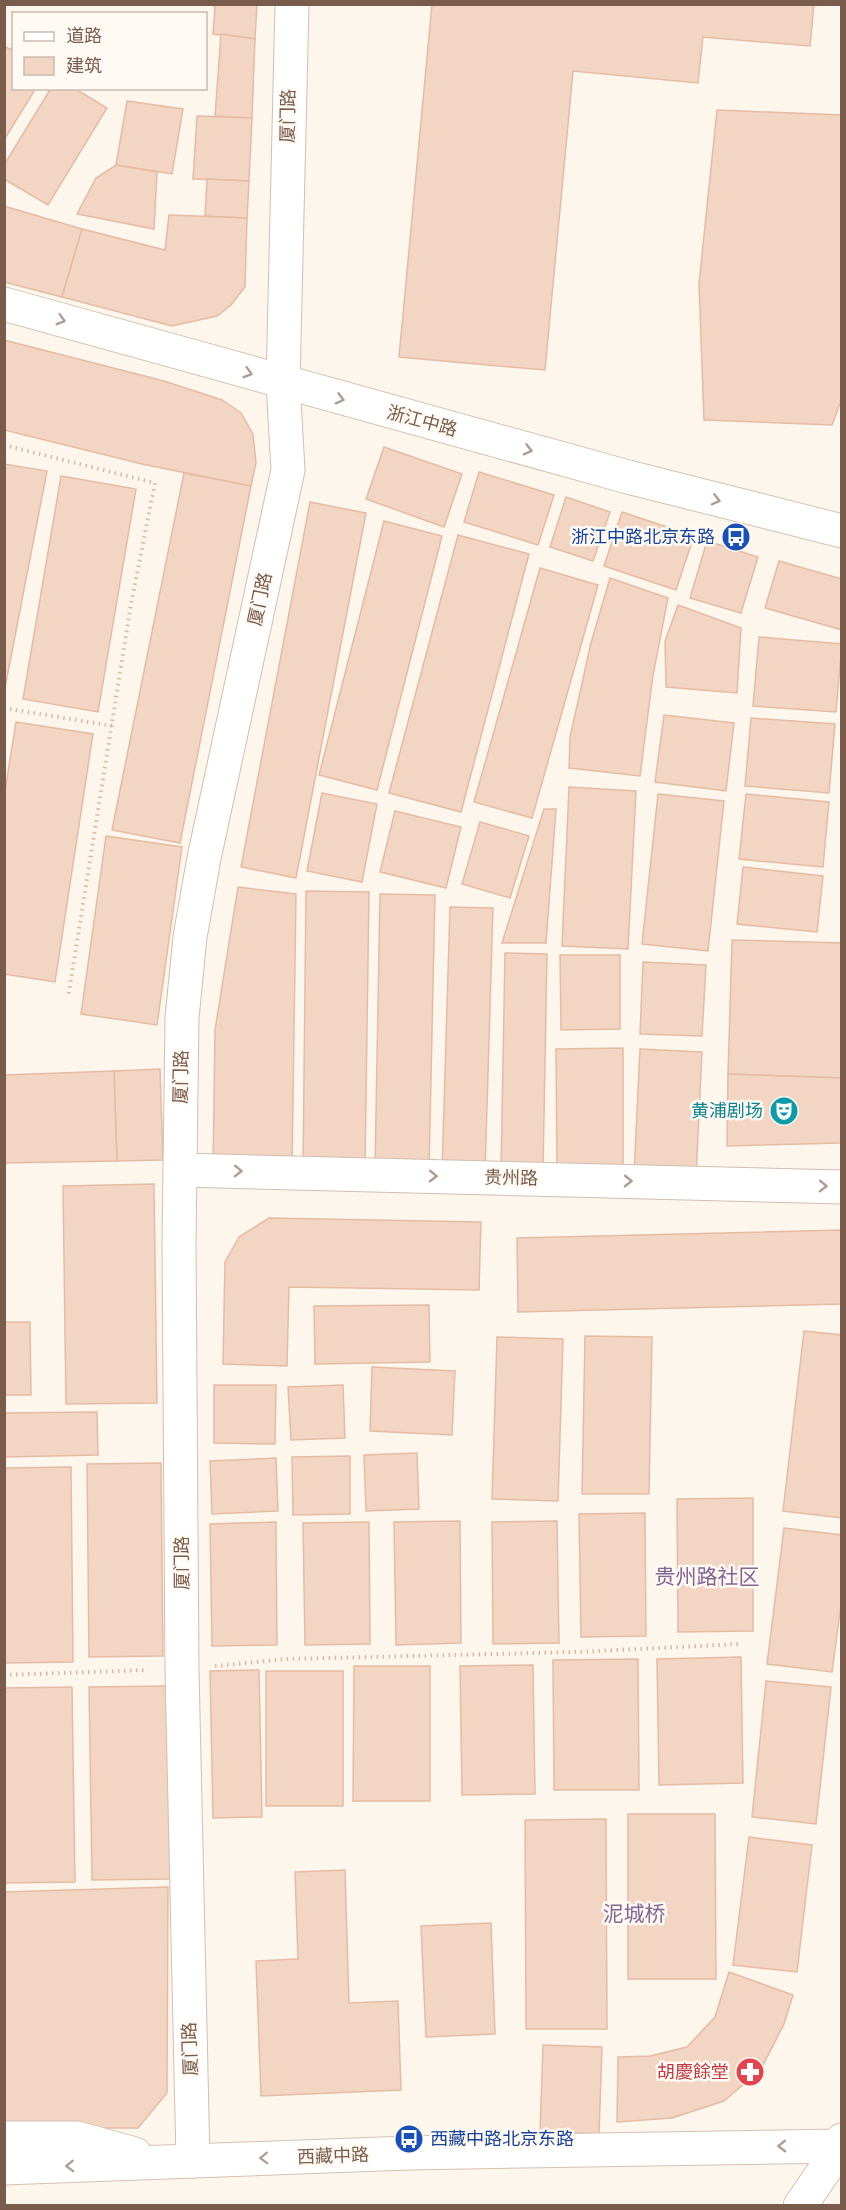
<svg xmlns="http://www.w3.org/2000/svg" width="846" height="2210" font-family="'Source Sans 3','Noto Sans SC',sans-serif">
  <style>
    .building { fill: #f3d5c3; stroke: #e6bba3; stroke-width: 1.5 }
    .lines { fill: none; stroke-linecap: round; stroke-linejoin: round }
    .street-casing { stroke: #d1beb0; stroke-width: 35 }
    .secondary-casing { stroke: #d6c0b0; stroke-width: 35 }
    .path { stroke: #d9b8a5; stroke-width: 4; stroke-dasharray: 1.5 4.5; stroke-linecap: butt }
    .street { stroke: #fff; stroke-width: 33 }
    .secondary { stroke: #fff; stroke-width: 33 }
    .oneway { stroke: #af9d94 }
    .labels { text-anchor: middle; stroke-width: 5; stroke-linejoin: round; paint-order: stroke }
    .street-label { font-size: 18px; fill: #7a5c4d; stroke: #fffaf3 }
    .transit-label { font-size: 18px; fill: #164399; stroke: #fffaf3; text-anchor: end }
    .culture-label { font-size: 18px; fill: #0d838f; stroke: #fffaf3; text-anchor: end }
    .health-label { font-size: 18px; fill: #be3a42; stroke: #fffaf3; text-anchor: end }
    .quarter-label { font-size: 21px; fill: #846695; stroke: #fffaf3 }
  </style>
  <rect width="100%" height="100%" fill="#fdf6ec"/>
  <g class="building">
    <path d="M211,4H257L255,39L213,34L215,7Z"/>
    <path d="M432,4H814L810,46L703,37L698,83L573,71L545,370L399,357Z"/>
    <path d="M221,34L255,39L252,118L215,116Z"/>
    <path d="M4,46L14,51V88H36L4,140Z"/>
    <path d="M51,88H74L107,108L48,205L4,179V165Z"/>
    <path d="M127,101L183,109L172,174L116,165Z"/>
    <path d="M717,110L842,115V398L832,425L704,420L699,284Z"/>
    <path d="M197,116L252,118L249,181L193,179Z"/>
    <path d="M116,165L157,172L154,229L77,214L96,178Z"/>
    <path d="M207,179L249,181L247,218L205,216Z"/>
    <path d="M4,206L82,229L62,297L4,282Z"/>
    <path d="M169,215L247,218L245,287L231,305L217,316L172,326L62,297L82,229L165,250Z"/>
    <path d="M4,340L164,381L222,400L241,413L253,434L256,463L251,486L142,464L4,430Z"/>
    <path d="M384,447L462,474L444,527L366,499Z"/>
    <path d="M4,464L47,471L4,693Z"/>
    <path d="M479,472L554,495L538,545L464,522Z"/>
    <path d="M184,473L251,486L180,843L112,830Z"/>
    <path d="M61,476L136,489L98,712L23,699Z"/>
    <path d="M566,497L610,512L593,561L550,547Z"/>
    <path d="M310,502L366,513L296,878L241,867Z"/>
    <path d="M622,512L694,536L676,590L604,566Z"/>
    <path d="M384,521L442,536L377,790L319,775Z"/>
    <path d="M458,535L529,554L461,812L389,793Z"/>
    <path d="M707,541L758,557L741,613L690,598Z"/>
    <path d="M779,561L842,579V630L765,608Z"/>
    <path d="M540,568L598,585L532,818L474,802Z"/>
    <path d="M610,578L668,598L653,675L640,776L569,768L570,737L591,643Z"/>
    <path d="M678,605L741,628L737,693L666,687L665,641Z"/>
    <path d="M759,637L842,644L836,712L753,706Z"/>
    <path d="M664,715L734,723L726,791L655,782Z"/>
    <path d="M751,718L835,724L829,793L745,786Z"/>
    <path d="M16,722L93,734L55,982L4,974V797Z"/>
    <path d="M569,787L636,791L628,949L562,946Z"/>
    <path d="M322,793L377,804L362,882L307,871Z"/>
    <path d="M658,794L724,801L708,951L642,944Z"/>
    <path d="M746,794L829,802L823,867L739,859Z"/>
    <path d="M544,809H556L546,943H502Z"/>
    <path d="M395,811L461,827L446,888L380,872Z"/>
    <path d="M480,822L529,836L510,898L462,884Z"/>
    <path d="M106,836L182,847L157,1025L81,1014Z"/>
    <path d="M743,867L823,876L817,932L737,924Z"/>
    <path d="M238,887L296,894L292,1168L213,1167L215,1030Z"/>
    <path d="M306,891L369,892L365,1169H303Z"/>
    <path d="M380,894L435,895L429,1170L375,1169Z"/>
    <path d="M450,907L493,908L485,1173L442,1171Z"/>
    <path d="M732,940L842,943V1078L728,1074Z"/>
    <path d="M505,953L547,954L543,1171L501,1170Z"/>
    <path d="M560,955H620V1029L561,1030Z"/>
    <path d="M643,962L706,965L702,1036L640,1034Z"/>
    <path d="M623,1048V1171H557L556,1049Z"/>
    <path d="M640,1049L702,1052L696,1177L634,1174Z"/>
    <path d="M160,1069L163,1160L117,1161L114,1071Z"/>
    <path d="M114,1071L117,1161L4,1163V1075Z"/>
    <path d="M728,1074L842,1078V1143L727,1146Z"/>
    <path d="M154,1184L157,1403L66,1404L63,1186Z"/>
    <path d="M269,1218L481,1222L479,1290L289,1287L287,1366L223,1364L225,1262L239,1237Z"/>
    <path d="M842,1230V1304L518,1312L517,1238Z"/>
    <path d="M429,1305L430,1362L315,1364L314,1306Z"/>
    <path d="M4,1322H30L31,1395H4Z"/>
    <path d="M804,1331L842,1335V1518L783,1511Z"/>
    <path d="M585,1336L652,1337L649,1494H582Z"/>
    <path d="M497,1337L563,1339L558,1501L492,1499Z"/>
    <path d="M372,1367L455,1371L452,1435L370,1431Z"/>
    <path d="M214,1385H276L275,1444L214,1443Z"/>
    <path d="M343,1385L345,1438L291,1440L288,1387Z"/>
    <path d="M97,1412L98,1455L4,1457V1413Z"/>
    <path d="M417,1453L419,1509L366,1511L364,1455Z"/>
    <path d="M350,1456V1514L293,1515L292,1457Z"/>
    <path d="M276,1458L278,1511L212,1514L210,1461Z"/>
    <path d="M161,1463L163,1656L89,1657L87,1464Z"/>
    <path d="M71,1467L73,1662L4,1663V1468Z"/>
    <path d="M753,1498V1631L678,1632L677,1499Z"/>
    <path d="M645,1513L646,1636L581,1637L579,1514Z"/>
    <path d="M460,1521L461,1643L396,1645L394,1522Z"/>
    <path d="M557,1521L559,1643L493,1644L492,1522Z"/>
    <path d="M276,1522L277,1645L212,1646L210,1524Z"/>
    <path d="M369,1522L370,1644L305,1645L303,1523Z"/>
    <path d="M784,1528L842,1535V1597L832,1672L767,1664Z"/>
    <path d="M741,1657L743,1783L659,1785L657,1659Z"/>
    <path d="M638,1659L639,1790H554L553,1660Z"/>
    <path d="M533,1665L535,1794L462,1795L460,1666Z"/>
    <path d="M354,1666H430V1801H353Z"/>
    <path d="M259,1670L262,1817L213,1818L210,1671Z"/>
    <rect x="266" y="1671" width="77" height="135"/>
    <path d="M766,1681L831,1687L816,1824L752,1817Z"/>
    <path d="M167,1686L170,1879L92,1880L89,1687Z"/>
    <path d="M72,1687L75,1882L4,1883V1688Z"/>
    <path d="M628,1814H715L716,1979H628Z"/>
    <path d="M606,1819L607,2029H526L525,1820Z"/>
    <path d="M749,1837L812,1845L797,1972L733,1965Z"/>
    <path d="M345,1870L349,2003L398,2001L401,2090L261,2096L256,1961L298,1959L295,1872Z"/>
    <path d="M168,1887L167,2093L138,2128H4V1892Z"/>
    <path d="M491,1923L495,2034L426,2037L421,1926Z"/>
    <path d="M729,1972L793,1995L784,2024L761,2069L724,2101L672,2118L617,2122L618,2057L650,2056L687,2047L715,2017Z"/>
    <path d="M543,2045L602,2047L599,2134L540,2132Z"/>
  </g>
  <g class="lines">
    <g class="street-casing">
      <g id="street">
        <path d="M180,1170L842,1187"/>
        <path d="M193,2161L182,1669L179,1243L182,1018L190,937L204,858L288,470L283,383L292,4"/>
      </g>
    </g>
    <g class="secondary-casing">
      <g id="secondary">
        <path d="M4,304L628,477L842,531"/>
        <path d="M4,2138H77L135,2154"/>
        <path d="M4,2168L407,2153L842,2146"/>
        <path d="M800,2206L841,2146L842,2140"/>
      </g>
    </g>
    <g class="path">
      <path d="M4,445L155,483L131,604L68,998"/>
      <path d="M4,708L113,726"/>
      <path d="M215,1666L287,1659L578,1652L739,1644"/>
      <path d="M4,1675L148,1670"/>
    </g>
    <use href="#street" class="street"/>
    <use href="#secondary" class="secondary"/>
  </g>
  <defs><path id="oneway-chevron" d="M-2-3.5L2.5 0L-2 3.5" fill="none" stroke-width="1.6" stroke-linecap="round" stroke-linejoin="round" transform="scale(1.5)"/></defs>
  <g class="oneway">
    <use href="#oneway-chevron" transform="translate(61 320) rotate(16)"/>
    <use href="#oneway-chevron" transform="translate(248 373) rotate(16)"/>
    <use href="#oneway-chevron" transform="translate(340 399) rotate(15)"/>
    <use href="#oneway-chevron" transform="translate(528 450) rotate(15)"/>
    <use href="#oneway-chevron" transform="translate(716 500) rotate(14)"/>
    <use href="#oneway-chevron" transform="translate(238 1171) rotate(1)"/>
    <use href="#oneway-chevron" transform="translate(433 1176) rotate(1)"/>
    <use href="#oneway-chevron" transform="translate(628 1181) rotate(1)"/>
    <use href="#oneway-chevron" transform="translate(823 1186) rotate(1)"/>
    <use href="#oneway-chevron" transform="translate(782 2146) rotate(179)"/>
    <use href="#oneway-chevron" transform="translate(264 2158) rotate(178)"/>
    <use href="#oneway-chevron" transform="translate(70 2166) rotate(178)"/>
  </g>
  <defs>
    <g id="bus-disc" transform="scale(1.5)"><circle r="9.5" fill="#1a4fb4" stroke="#fffaf3"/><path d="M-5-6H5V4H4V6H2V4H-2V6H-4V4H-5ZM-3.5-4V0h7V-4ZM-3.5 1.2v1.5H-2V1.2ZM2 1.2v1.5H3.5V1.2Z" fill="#fff"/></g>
    <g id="theatre-disc" transform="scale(1.5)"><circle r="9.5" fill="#0f9aa8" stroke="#fffaf3"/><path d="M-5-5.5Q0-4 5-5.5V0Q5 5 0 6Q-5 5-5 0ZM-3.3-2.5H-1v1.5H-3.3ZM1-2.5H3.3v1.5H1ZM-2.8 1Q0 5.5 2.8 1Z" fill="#fff"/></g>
    <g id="pharmacy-disc" transform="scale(1.5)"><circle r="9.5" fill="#e0444e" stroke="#fffaf3"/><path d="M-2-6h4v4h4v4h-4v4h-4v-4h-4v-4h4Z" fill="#fff"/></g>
  </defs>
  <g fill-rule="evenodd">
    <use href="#bus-disc" x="736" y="537"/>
    <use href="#theatre-disc" x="784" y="1111"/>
    <use href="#pharmacy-disc" x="750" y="2072"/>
    <use href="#bus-disc" x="409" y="2139"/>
  </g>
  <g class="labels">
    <g class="street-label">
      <text transform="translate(288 116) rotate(-89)" y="6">厦门路</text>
      <text transform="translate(422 421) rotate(15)" y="6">浙江中路</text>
      <text transform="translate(260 599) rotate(-78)" y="6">厦门路</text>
      <text transform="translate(181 1077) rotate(-89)" y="6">厦门路</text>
      <text transform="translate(511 1178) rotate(1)" y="6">贵州路</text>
      <text transform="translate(182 1563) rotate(-90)" y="6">厦门路</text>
      <text transform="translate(190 2049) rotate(-92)" y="6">厦门路</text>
      <text transform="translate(333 2156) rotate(-2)" y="6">西藏中路</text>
    </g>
    <g class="transit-label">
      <text x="715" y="543">浙江中路北京东路</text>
      <text x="430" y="2145" text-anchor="start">西藏中路北京东路</text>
    </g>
    <g class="culture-label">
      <text x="763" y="1117">黄浦剧场</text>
    </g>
    <g class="health-label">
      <text x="729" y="2078">胡慶餘堂</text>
    </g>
    <g class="quarter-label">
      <text x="707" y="1584">贵州路社区</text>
      <text x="634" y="1921">泥城桥</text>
    </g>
  </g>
  <rect width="846" height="2210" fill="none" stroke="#7a5c4d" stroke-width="12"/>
  <rect x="12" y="12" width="195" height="78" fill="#fffaf3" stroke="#cabbb1" stroke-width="1.5"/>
  <rect x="24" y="32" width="30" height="9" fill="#ffffff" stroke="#cabbb1" stroke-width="1.5"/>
  <text x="66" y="42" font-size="18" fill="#7a5c4d">道路</text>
  <rect x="24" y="57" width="30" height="18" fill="#f3d5c3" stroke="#cabbb1" stroke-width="1.5"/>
  <text x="66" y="72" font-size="18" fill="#7a5c4d">建筑</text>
</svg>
